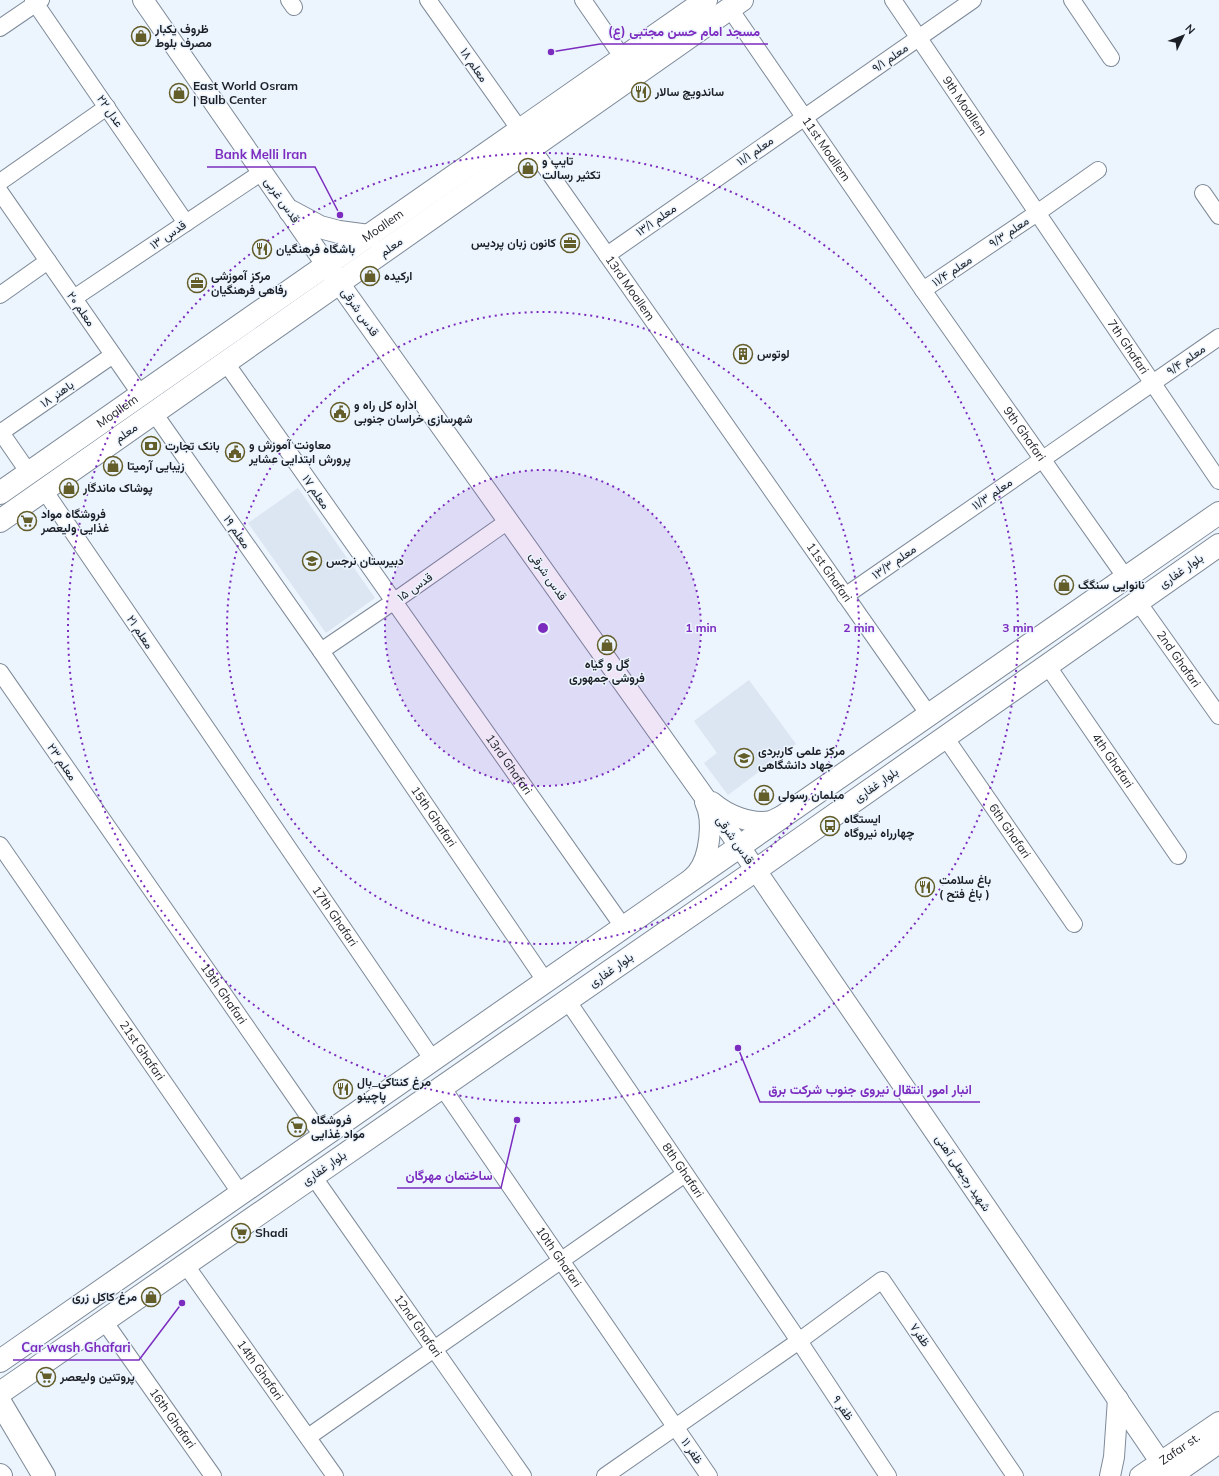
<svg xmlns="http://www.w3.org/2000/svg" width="1219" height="1476" font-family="Mulish,Vazirmatn,sans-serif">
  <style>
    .built { fill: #dbe6f2 }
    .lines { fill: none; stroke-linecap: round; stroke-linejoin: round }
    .minor-casing { stroke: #7e8a98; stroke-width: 18 }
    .tertiary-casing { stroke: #7e8a98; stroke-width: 22 }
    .secondary-casing { stroke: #7e8a98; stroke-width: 24 }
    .primary-casing { stroke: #7e8a98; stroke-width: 24 }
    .minor { stroke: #fff; stroke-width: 16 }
    .tertiary { stroke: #fff; stroke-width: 20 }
    .secondary { stroke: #fff; stroke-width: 22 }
    .primary { stroke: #fff; stroke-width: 22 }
    .ring { fill: none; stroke: #7b2cbf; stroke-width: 2; stroke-dasharray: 2 4 }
    .labels { text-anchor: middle; stroke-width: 3; stroke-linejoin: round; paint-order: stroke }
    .poi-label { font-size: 12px; font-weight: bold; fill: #1c2026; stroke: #ecf4fe; text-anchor: start }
    .street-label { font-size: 12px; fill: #1c2026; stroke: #ecf4fe }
    .centre { fill: #7b2cbf; stroke: #ecf4fe; stroke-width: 2 }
    .ring-label { font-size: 12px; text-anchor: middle; font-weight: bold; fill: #7b2cbf; stroke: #ecf4fe; stroke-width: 3; stroke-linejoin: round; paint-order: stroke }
    .leader { fill: none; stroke: #7b2cbf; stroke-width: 1.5 }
    .callout-dot { fill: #7b2cbf; stroke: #ecf4fe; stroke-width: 1.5 }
    .callout-label { font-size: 13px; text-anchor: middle; font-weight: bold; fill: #7b2cbf; stroke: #ecf4fe; stroke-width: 3; stroke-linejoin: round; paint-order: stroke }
  </style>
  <rect width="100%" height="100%" fill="#ecf4fe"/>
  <g class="built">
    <path d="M298,488L375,598L326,633L248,523Z"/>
    <path d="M749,680L796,744L728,795L704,763L717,753L694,721Z"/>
  </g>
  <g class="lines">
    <g class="minor-casing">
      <g id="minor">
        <path d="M33,0L186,223"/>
        <path d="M289,0L294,7"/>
        <path d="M428,0L520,130"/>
        <path d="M583,0L623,58"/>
        <path id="s1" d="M893,0L1219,481"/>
        <path d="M1072,0L1111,58"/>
        <path id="s2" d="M730,9L923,290L1126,578"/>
        <path d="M0,28L41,0"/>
        <path id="s3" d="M532,148L929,715"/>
        <path d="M0,182L107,107"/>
        <path d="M0,192L141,395"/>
        <path d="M1203,193L1219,216"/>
        <path d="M607,255L973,0"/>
        <path d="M923,290L1037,213L1098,170"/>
        <path d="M0,295L48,261"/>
        <path d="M74,298L262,172"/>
        <path id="s4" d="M226,363L624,928"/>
        <path id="s5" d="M154,413L321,651L546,982"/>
        <path d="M0,431L29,473"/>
        <path d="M0,433L113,355"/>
        <path id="s6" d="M44,490L433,1060"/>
        <path d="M845,596L1219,337"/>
        <path id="s7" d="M1138,602L1219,716"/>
        <path d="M321,651L393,602L508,521"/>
        <path id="s8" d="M1047,665L1178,856"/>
        <path id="s9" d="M0,672L323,1137"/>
        <path id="s10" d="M945,737L1074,924"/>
        <path id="s11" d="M0,845L241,1194"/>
        <path id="s12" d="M567,1000L799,1341L888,1476"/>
        <path id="s13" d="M442,1087L709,1476"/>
        <path id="s14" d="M313,1176L523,1476"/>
        <path id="s15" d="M185,1264L335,1476"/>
        <path id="s16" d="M104,1321L213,1476"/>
        <path d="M308,1437L685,1174"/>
        <path d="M605,1476L799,1341L882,1280L1015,1476"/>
      </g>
    </g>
    <g class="tertiary-casing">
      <g id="tertiary">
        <path d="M143,0L339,283L740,847L1170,1476"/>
        <path d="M712,802C727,815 751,825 771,821C774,820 779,817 782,816"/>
        <path d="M690,880C692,878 695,875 697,873C710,857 714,820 705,802"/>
        <path d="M1110,1476L1114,1457L1118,1399"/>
        <path id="s17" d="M1140,1476L1219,1422"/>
        <path d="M1172,1476L1219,1443"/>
      </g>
    </g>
    <g class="secondary-casing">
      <g id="secondary">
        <path d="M290,211L320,227L339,232L369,236"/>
        <path id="s18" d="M0,493L706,0"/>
        <path d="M0,521L742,0"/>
        <path d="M0,1402L44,1476"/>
        <path d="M0,1475L1,1476"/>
      </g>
    </g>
    <g class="primary-casing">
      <g id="primary">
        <path d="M0,1361L1219,513"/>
        <path d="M0,1393L756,870L1219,545"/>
      </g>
    </g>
    <use href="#minor" class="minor"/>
    <use href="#tertiary" class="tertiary"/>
    <use href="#secondary" class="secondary"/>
    <use href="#primary" class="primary"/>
  </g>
  <circle cx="543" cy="628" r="158" fill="#7b2cbf" fill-opacity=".12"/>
  <g class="ring">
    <circle cx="543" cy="628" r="158"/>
    <circle cx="543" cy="628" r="316"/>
    <circle cx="543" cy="628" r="475"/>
  </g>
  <defs>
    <g id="shop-ring" transform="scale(1)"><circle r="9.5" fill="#ecf4fe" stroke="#635d29" stroke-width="1.5"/><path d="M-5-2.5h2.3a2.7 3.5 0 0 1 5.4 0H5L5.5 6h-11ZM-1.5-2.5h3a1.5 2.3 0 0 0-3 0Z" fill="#635d29"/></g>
    <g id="restaurant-ring" transform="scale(1)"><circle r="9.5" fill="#ecf4fe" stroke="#635d29" stroke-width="1.5"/><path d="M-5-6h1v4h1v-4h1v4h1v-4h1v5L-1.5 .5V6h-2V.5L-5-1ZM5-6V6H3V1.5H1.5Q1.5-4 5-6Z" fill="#635d29"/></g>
    <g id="office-ring" transform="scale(1)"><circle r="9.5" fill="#ecf4fe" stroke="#635d29" stroke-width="1.5"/><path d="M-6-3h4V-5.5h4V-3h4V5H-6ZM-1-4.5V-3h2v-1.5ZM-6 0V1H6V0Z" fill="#635d29"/></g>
    <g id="building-ring" transform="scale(1)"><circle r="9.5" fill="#ecf4fe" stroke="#635d29" stroke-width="1.5"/><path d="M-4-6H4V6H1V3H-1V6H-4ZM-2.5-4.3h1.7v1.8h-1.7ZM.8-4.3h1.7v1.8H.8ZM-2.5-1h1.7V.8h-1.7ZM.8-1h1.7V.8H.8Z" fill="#635d29"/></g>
    <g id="civic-ring" transform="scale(1)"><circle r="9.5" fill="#ecf4fe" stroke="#635d29" stroke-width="1.5"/><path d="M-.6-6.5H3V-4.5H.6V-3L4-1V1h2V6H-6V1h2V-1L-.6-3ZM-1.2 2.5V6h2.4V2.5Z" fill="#635d29"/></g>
    <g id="bank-ring" transform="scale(1)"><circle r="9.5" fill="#ecf4fe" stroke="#635d29" stroke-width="1.5"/><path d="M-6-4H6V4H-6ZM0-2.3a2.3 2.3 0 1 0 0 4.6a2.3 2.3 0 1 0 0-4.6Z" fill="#635d29"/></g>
    <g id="supermarket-ring" transform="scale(1)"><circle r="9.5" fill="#ecf4fe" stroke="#635d29" stroke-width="1.5"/><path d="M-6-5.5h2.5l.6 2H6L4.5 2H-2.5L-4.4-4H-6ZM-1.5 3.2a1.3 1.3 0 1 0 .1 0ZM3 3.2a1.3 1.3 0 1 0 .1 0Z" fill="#635d29"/></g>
    <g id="school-ring" transform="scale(1)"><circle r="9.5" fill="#ecf4fe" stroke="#635d29" stroke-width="1.5"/><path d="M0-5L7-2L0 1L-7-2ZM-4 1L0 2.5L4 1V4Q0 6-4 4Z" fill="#635d29"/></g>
    <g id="university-ring" transform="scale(1)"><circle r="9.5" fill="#ecf4fe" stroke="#635d29" stroke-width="1.5"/><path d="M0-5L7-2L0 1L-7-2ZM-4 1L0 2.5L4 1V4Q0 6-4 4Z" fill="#635d29"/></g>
    <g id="bus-ring" transform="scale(1)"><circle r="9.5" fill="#ecf4fe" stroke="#635d29" stroke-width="1.5"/><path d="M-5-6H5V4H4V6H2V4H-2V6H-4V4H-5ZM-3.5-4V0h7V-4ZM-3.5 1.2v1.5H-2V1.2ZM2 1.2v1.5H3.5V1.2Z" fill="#635d29"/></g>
  </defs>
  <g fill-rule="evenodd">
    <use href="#shop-ring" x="141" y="36"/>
    <use href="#restaurant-ring" x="641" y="92"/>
    <use href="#shop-ring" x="179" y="93"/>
    <use href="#shop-ring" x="528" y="168"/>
    <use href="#office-ring" x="570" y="243"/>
    <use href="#restaurant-ring" x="262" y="249"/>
    <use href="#shop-ring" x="370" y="276"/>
    <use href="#office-ring" x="197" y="283"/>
    <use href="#building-ring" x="743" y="354"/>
    <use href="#civic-ring" x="340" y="412"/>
    <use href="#bank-ring" x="151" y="446"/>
    <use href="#civic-ring" x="235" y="452"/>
    <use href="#shop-ring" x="113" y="466"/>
    <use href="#shop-ring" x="69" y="488"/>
    <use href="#supermarket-ring" x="27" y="521"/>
    <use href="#school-ring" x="312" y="561"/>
    <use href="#shop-ring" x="1064" y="585"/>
    <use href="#shop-ring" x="607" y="645"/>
    <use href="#university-ring" x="744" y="758"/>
    <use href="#shop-ring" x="764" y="795"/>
    <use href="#bus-ring" x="830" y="826"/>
    <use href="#restaurant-ring" x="925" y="887"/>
    <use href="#restaurant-ring" x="343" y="1089"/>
    <use href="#supermarket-ring" x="297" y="1127"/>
    <use href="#supermarket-ring" x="241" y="1233"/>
    <use href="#shop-ring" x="151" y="1297"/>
    <use href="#supermarket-ring" x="46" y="1377"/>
  </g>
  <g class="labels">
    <g class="poi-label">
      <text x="155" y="33">ظروف یکبار<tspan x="155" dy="14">مصرف بلوط</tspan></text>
      <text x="193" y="90">East World Osram<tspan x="193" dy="14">| Bulb Center</tspan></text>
      <text x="655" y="96">ساندویچ سالار</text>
      <text x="542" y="165">تایپ و<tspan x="542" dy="14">تکثیر رسالت</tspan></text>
      <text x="556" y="247" text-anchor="end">کانون زبان پردیس</text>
      <text x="276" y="253">باشگاه فرهنگیان</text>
      <text x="211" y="280">مرکز آموزشی<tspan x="211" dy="14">رفاهی فرهنگیان</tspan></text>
      <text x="384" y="280">ارکیده</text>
      <text x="757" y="358">لوتوس</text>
      <text x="354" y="409">اداره کل راه و<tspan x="354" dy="14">شهرسازی خراسان جنوبی</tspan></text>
      <text x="249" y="449">معاونت آموزش و<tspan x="249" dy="14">پرورش ابتدایی عشایر</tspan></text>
      <text x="165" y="450">بانک تجارت</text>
      <text x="127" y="470">زیبایی آرمیتا</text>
      <text x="83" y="492">پوشاک ماندگار</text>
      <text x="41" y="518">فروشگاه مواد<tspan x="41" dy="14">غذایی ولیعصر</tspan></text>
      <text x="326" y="565">دبیرستان نرجس</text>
      <text x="1078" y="589">نانوایی سنگگ</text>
      <text x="607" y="668" text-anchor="middle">گل و گیاه<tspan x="607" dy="14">فروشی جمهوری</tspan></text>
      <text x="758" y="755">مرکز علمی کاربردی<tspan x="758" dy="14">جهاد دانشگاهی</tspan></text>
      <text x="778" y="799">مبلمان رسولی</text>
      <text x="844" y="823">ایستگاه<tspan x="844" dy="14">چهارراه نیروگاه</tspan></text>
      <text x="939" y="884">باغ سلامت<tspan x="939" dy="14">( باغ فتح )</tspan></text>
      <text x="357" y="1086">مرغ کنتاکی_بال<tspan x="357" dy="14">پاچینو</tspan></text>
      <text x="311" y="1124">فروشگاه<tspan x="311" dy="14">مواد غذایی</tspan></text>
      <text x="255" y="1237">Shadi</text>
      <text x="137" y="1301" text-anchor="end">مرغ کاکل زری</text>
      <text x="60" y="1381">پروتئین ولیعصر</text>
    </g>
    <g class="street-label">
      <text transform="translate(890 58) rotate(-35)" y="4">معلم ۹/۱</text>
      <text transform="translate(474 65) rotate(55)" y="4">معلم ۱۸</text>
      <text dy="4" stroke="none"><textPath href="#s1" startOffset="128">9th Moallem</textPath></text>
      <text transform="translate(110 111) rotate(55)" y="4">عدل ۲۲</text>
      <text dy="4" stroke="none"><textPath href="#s2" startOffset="170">11st Moallem</textPath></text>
      <text transform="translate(755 151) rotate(-35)" y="4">معلم ۱۱/۱</text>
      <text transform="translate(282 200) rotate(55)" y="4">قدس غربی</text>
      <text transform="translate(656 220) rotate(-35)" y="4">معلم ۱۳/۱</text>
      <text dy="4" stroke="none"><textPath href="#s18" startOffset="467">Moallem</textPath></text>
      <text transform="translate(1009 232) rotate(-34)" y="4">معلم ۹/۳</text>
      <text transform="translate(168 235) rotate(-34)" y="4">قدس ۱۳</text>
      <text transform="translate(391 247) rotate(-35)" y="4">معلم</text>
      <text transform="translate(952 271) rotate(-34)" y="4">معلم ۱۱/۴</text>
      <text dy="4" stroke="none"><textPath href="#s3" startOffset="171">13rd Moallem</textPath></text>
      <text transform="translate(81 309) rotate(55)" y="4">معلم ۲۰</text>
      <text transform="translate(360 312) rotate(55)" y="4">قدس شرقی</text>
      <text dy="4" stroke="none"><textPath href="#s1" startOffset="419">7th Ghafari</textPath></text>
      <text transform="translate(1186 360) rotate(-35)" y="4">معلم ۹/۴</text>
      <text transform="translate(57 394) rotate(-35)" y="4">باهنر ۱۸</text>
      <text dy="4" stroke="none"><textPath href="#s18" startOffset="143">Moallem</textPath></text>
      <text transform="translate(126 433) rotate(-35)" y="4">معلم</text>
      <text dy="4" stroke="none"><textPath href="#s2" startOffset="517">9th Ghafari</textPath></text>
      <text transform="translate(316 492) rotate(55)" y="4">معلم ۱۷</text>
      <text transform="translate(992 494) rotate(-35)" y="4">معلم ۱۱/۳</text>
      <text transform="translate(237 532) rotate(55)" y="4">معلم ۱۹</text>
      <text transform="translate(894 562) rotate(-35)" y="4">معلم ۱۳/۳</text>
      <text transform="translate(1181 571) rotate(-35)" y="4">بلوار غفاری</text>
      <text dy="4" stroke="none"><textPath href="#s3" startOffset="518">11st Ghafari</textPath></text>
      <text transform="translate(548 576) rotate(55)" y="4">قدس شرقی</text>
      <text transform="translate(415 587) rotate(-35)" y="4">قدس ۱۵</text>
      <text transform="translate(140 632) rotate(56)" y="4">معلم ۲۱</text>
      <text dy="4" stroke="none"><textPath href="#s7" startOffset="70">2nd Ghafari</textPath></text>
      <text dy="4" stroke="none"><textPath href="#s8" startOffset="116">4th Ghafari</textPath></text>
      <text transform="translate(62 762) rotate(55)" y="4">معلم ۲۳</text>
      <text dy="4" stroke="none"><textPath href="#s4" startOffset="491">13rd Ghafari</textPath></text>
      <text transform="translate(876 785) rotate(-35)" y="4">بلوار غفاری</text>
      <text dy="4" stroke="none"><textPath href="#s5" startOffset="491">15th Ghafari</textPath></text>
      <text dy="4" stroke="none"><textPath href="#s10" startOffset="114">6th Ghafari</textPath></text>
      <text transform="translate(735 840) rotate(55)" y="4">قدس شرقی</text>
      <text dy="4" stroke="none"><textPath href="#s6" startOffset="516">17th Ghafari</textPath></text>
      <text transform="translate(611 970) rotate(-35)" y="4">بلوار غفاری</text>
      <text dy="4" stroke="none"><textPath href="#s9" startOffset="392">19th Ghafari</textPath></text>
      <text dy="4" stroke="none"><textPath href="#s11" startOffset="250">21st Ghafari</textPath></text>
      <text transform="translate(324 1168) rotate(-35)" y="4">بلوار غفاری</text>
      <text dy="4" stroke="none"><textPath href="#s12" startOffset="206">8th Ghafari</textPath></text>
      <text transform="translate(963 1173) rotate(56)" y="4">شهید رجبعلی آهنی</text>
      <text dy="4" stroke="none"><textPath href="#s13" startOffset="206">10th Ghafari</textPath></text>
      <text dy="4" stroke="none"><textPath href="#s14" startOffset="183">12nd Ghafari</textPath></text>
      <text transform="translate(920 1335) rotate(56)" y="4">ظفر۷</text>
      <text dy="4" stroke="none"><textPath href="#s15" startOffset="130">14th Ghafari</textPath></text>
      <text transform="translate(843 1408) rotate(56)" y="4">ظفر ۹</text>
      <text dy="4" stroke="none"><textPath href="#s16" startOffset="119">16th Ghafari</textPath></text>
      <text dy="4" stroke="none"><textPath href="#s17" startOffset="48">Zafar st.</textPath></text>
      <text transform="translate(692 1451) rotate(56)" y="4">ظفر ۱۱</text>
    </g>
  </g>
  <circle cx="543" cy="628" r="6" class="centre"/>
  <g class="ring-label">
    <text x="701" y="632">1 min</text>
    <text x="859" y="632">2 min</text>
    <text x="1018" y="632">3 min</text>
  </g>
  <path class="leader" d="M551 52L600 44H768M340 215L315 167H207M738 1048L760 1102H980M517 1120L501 1188H397M182 1303L139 1360H13"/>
  <g class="callout-dot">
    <circle cx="551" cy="52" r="4"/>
    <circle cx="340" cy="215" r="4"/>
    <circle cx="738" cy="1048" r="4"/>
    <circle cx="517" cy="1120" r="4"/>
    <circle cx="182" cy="1303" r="4"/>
  </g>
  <g class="callout-label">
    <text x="684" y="36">مسجد امام حسن مجتبی (ع)</text>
    <text x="261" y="159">Bank Melli Iran</text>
    <text x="870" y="1094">انبار امور انتقال نیروی جنوب شرکت برق</text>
    <text x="449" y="1180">ساختمان مهرگان</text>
    <text x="76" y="1352">Car wash Ghafari</text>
  </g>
  <g transform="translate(1183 36) rotate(47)" stroke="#ecf4fe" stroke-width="3" paint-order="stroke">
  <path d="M0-3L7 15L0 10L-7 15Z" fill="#1c2026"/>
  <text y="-6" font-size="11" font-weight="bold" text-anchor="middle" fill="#1c2026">N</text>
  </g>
</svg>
